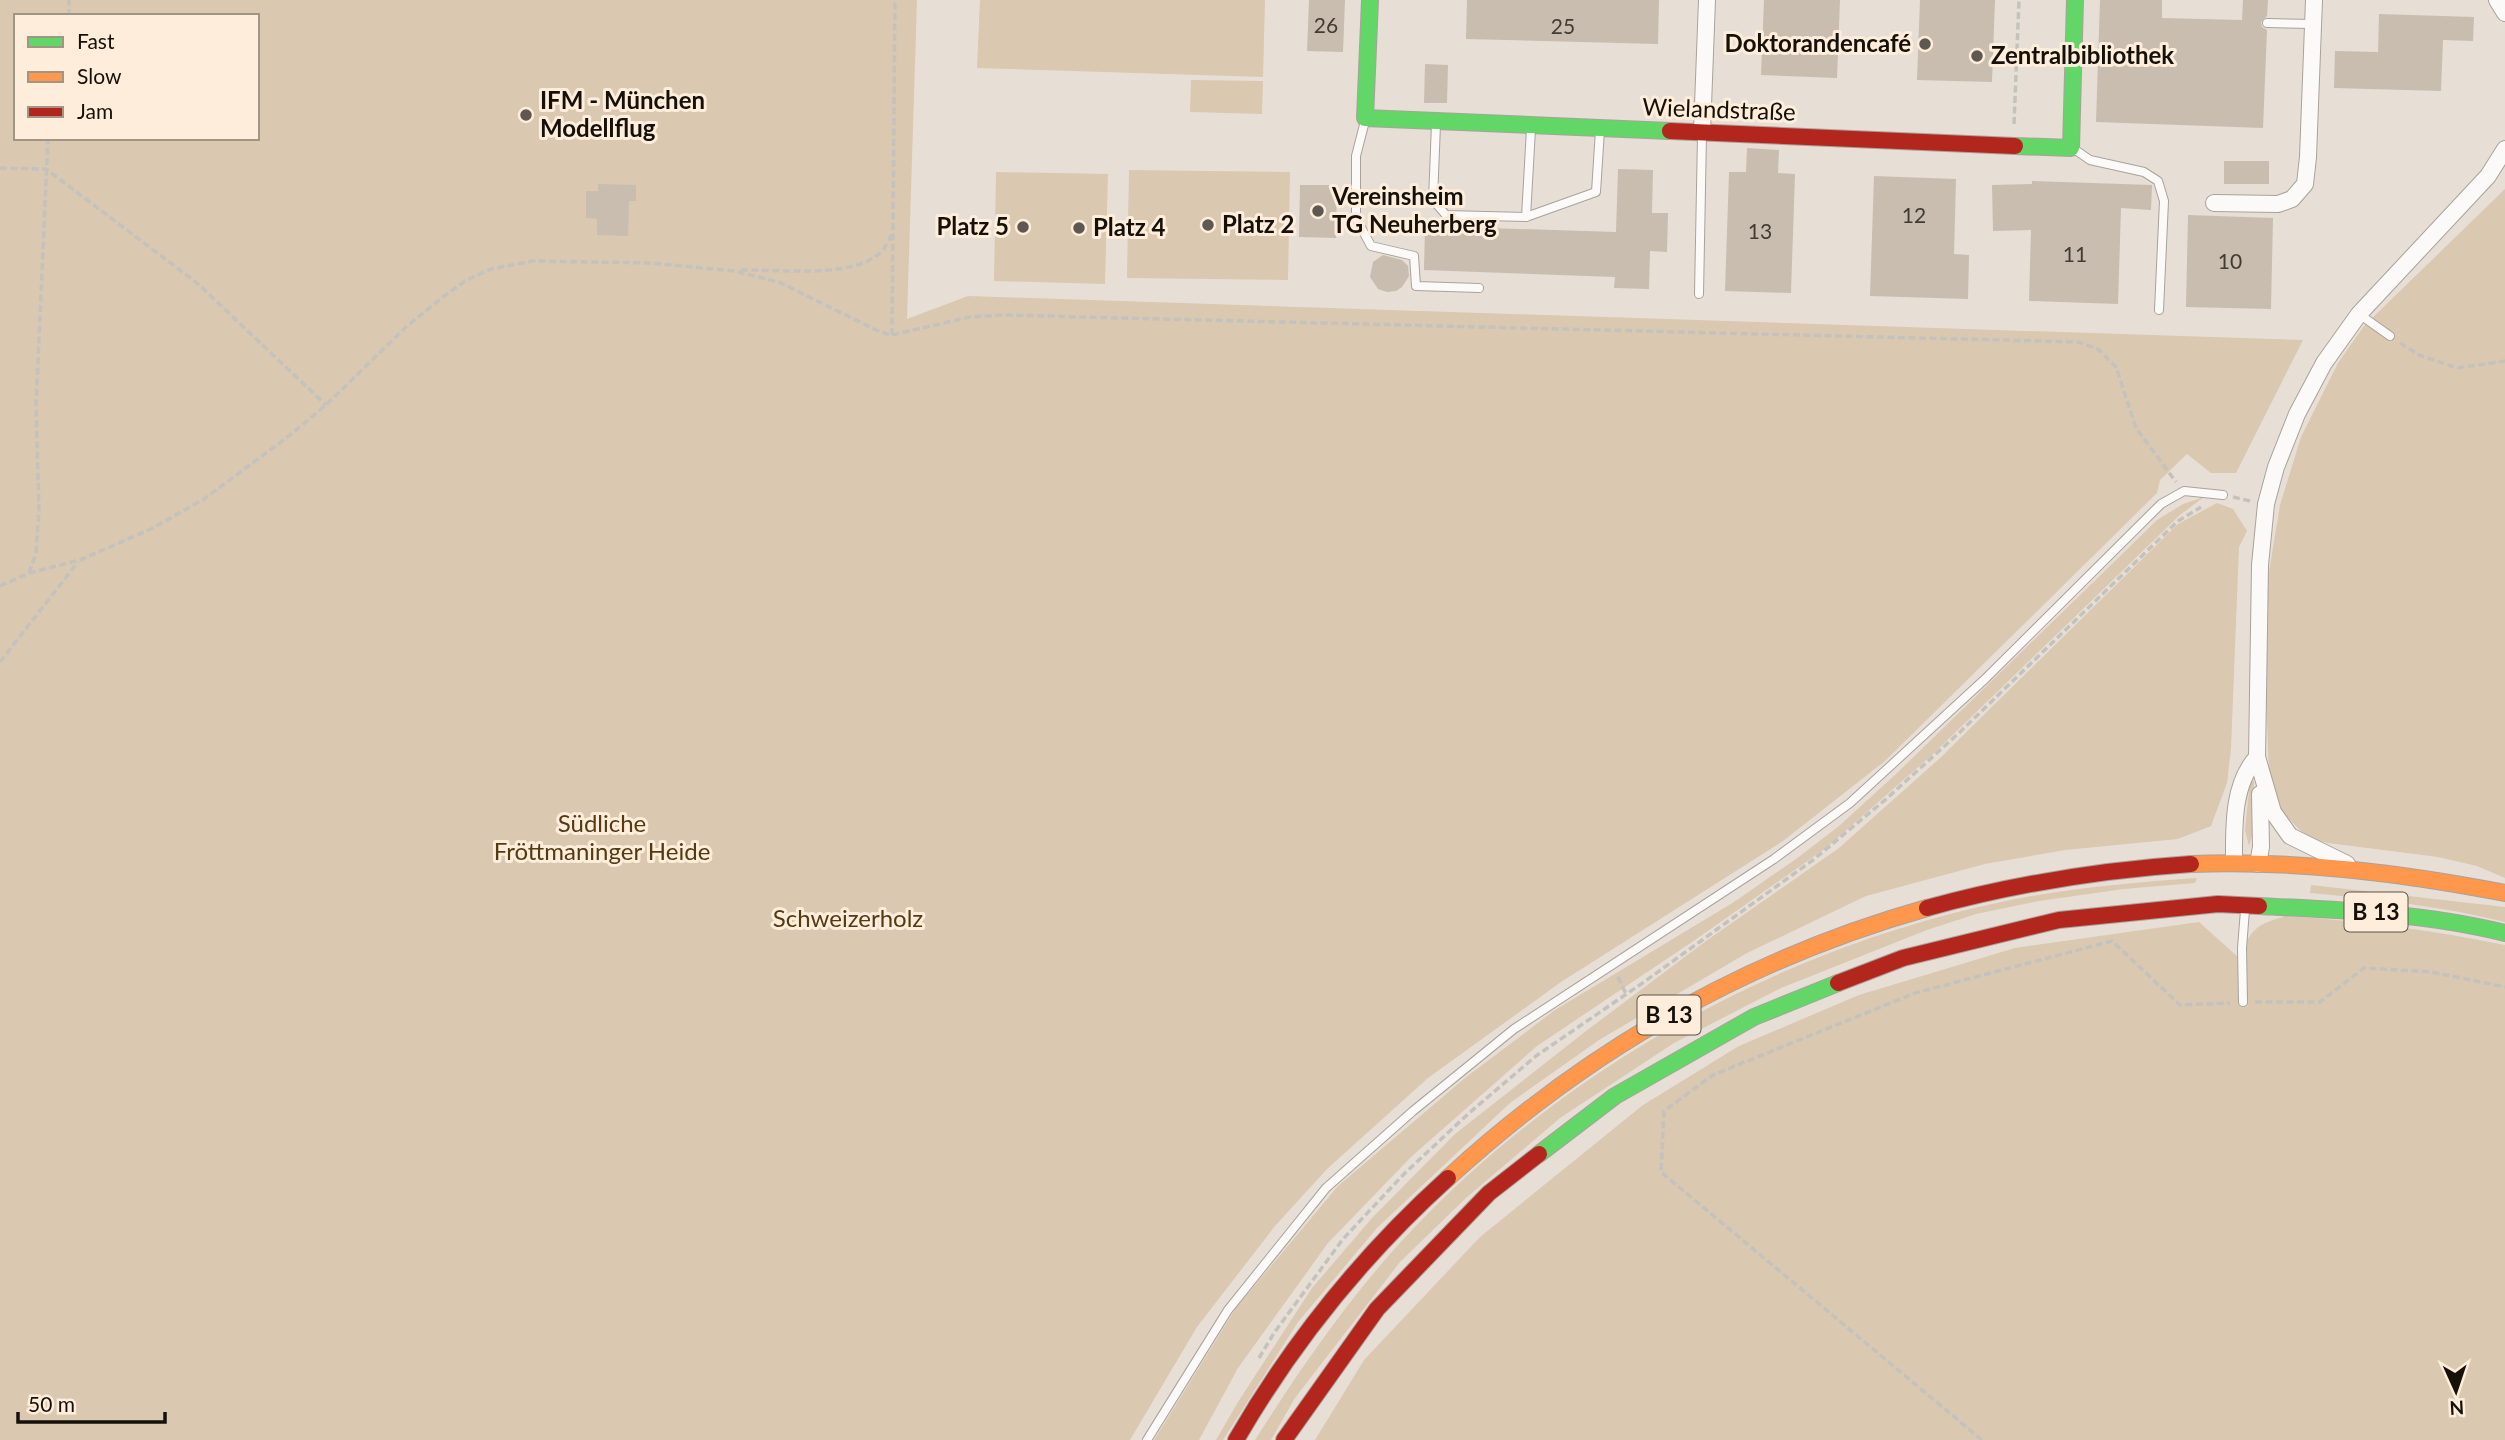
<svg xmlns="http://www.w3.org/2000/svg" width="2505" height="1440" font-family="Lato,sans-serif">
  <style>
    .green { fill: #dac8b1; fill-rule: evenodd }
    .building { fill: #c8bdaf }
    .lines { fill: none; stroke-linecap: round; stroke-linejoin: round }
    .lane-casing { stroke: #a9a29b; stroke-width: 10 }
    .street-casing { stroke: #a9a29b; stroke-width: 18 }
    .fast-casing { stroke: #a9a29b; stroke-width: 18 }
    .slow-casing { stroke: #a9a29b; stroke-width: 18 }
    .jam-casing { stroke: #a9a29b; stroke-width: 18 }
    .path { stroke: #c4c2bd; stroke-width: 3.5; stroke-dasharray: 7 3.5; stroke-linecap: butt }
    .lane { stroke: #fbfaf9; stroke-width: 8 }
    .street { stroke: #fbfaf9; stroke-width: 16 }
    .fast { stroke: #63d668; stroke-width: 16 }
    .slow { stroke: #ff974d; stroke-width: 16 }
    .jam { stroke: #b3261e; stroke-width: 16 }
    .poi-dot { fill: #5e5850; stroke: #fdedda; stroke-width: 2.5 }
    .labels { text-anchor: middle; stroke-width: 6; stroke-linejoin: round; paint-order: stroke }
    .number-label { font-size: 21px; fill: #423b32 }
    .shield { fill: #fdedda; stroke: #5b5248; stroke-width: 2 }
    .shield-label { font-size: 23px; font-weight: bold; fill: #151009 }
    .poi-label { font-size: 24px; font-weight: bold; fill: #151009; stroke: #fdedda; text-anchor: start }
    .street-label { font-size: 24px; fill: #151009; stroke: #fdedda }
    .park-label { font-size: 24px; fill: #553a13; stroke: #fdedda }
  </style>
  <rect width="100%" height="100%" fill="#e7dfd5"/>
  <g class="green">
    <path d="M0,0H917L907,319L968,296L2303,340L2236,473H2211L2187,454L2160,480L2157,493L1885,761L1783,841L1561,982L1428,1078L1327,1169L1275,1226L1197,1327L1130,1440H0ZM16,16H257V138H16Z"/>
    <path d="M980,0H1265L1263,77L977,68Z"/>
    <path d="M1191,80L1263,81L1262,114L1190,112Z"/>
    <path d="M1129,170L1290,172L1288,280L1127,278Z"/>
    <path d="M996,172L1108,174L1105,284L994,281Z"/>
    <path d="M2505,189V878L2477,866L2438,857L2328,843L2315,840L2301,831L2283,813L2272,790L2269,771L2264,648L2268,578L2280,505L2301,437L2338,363L2364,326Z"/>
    <path d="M2204,497L2180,515L1933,754L1826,848L1695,940L1537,1046L1411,1157L1328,1243L1238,1368L1199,1440H1154L1236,1308L1338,1186L1465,1078L1555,1010L1734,902L1796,859L1839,826L1896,774L2157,520L2183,504Z"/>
    <path d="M2217,503L2233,509L2247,531L2239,547L2231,749L2227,783L2211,826L2178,839L2065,850L1985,864L1866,896L1747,953L1599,1040L1510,1103L1377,1228L1298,1322L1223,1440H1216L1238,1402L1312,1288L1372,1218L1455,1134L1586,1031L1706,941L1839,848L1940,758L2178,524Z"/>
    <path d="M2250,781H2254V830L2249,846L2245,830Z"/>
    <path d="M2197,878L2195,883L2124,889L2039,901L1976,914L1927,930L1781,988L1674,1043L1560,1118L1466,1198L1400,1262L1295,1398L1271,1440H1255C1302,1366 1352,1293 1413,1229C1574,1060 1796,940 2026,897C2082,887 2139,882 2197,878Z"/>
    <path d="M2311,885L2505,907V922C2441,906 2375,899 2310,893Z"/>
    <path d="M2286,916C2360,921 2432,930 2505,945V1440H1315L1364,1360L1480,1237L1643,1105L1739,1046L1859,995L2015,948L2199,922L2238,957C2253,929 2254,925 2286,916Z"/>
  </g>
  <g class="building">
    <path d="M1309,0H1345L1343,52L1307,51Z"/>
    <path d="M1467,0H1659L1658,44L1466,39Z"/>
    <path d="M1764,0H1840L1837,78L1761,75Z"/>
    <path d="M1920,0H1995L1992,82L1917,80Z"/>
    <path d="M2100,0H2162V18L2242,20L2243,0H2268L2267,16L2261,22L2262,27L2267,30L2263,128L2096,122Z"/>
    <path d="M2379,14L2474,17L2473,41L2443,40L2441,91L2334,88L2335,51L2378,52Z"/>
    <path d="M1425,64L1448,65L1447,103H1424Z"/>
    <path d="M1747,148L1779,150L1778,173L1795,174L1791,293L1725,291L1729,172H1746Z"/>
    <rect x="2224" y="161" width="45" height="23"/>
    <path d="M1618,169L1653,170L1652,213H1668L1667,252L1650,251L1649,289L1614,288L1615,277L1424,270L1425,226L1616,232Z"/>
    <path d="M1874,176L1956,179L1954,254L1969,255L1968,299L1870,296Z"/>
    <path d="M2032,181L2152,185L2151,210L2121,208L2118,304L2029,301L2031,230L1993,231L1992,185L2032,184Z"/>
    <path d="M598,184L636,185V201H629L628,236L597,235V219L586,218V191H598Z"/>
    <path d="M1300,185H1337L1336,238L1299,237Z"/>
    <path d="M2188,215L2273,218L2271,309L2186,307Z"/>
    <path d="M1383,255L1402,260L1408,266L1409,276L1402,287L1396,291L1387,292L1378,289L1370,277L1373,262Z"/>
  </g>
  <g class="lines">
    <g class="lane-casing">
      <g id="lane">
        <path d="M2267,23L2313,24"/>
        <path d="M1365,121L1356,156V218L1371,246L1414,256L1416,286L1479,288"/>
        <path d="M1436,124L1433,200L1446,215L1526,217"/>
        <path d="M1531,129L1526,217L1596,192L1600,130"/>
        <path d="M2074,149L2090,160L2144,172L2158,181L2164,201L2159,310"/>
        <path d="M1699,294L1702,135"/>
        <path d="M2359,314L2390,336"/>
        <path d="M2243,1002L2242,948L2245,910"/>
        <path d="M1147,1440L1228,1310L1326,1188L1413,1111L1514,1029L1774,859L1850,803L1985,679L2161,504L2184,491L2223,495"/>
      </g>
    </g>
    <g class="street-casing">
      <g id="street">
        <path d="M2497,0L2505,13"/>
        <path d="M1702,132L1707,0"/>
        <path d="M2214,203L2278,204L2292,199L2305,184L2308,157L2314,0"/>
        <path d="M2234,863C2234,827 2232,785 2257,757L2258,764"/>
        <path d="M2258,864L2261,847L2260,794"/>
        <path d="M2347,864L2290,836L2273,812L2257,757L2260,565L2266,504L2276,467L2297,414L2324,363L2359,314L2488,176L2505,149"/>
      </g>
    </g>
    <g class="fast-casing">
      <g id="fast">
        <path d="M1370,0L1365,118L1670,131"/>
        <path d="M2015,146L2071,148L2075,0"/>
        <path d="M2259,906C2342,910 2424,913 2505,933"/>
        <path d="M1539,1154L1615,1096L1754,1017L1838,983"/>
      </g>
    </g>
    <g class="slow-casing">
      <g id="slow">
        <path d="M2191,864C2297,860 2401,873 2505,893"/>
        <path d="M1448,1178C1586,1051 1746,959 1927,908"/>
      </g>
    </g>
    <g class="jam-casing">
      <g id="jam">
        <path d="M1670,131L2015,146"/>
        <path d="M1927,908C2014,884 2101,870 2191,864"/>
        <path d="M1838,983L1903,958L2059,920L2218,904L2259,906"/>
        <path d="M1236,1440C1292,1343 1365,1253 1448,1178"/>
        <path d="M1284,1440L1377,1309L1489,1193L1539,1154"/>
      </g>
    </g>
    <g class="path">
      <path d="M69,16V0"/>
      <path d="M2014,124L2019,0"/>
      <path d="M0,168L46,169L197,283L326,405"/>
      <path d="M741,270C779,269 851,279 880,253C885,249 888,241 892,235"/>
      <path d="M892,335L895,0"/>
      <path d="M2400,343L2419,355L2457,368L2505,361"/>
      <path d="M2233,497L2250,501"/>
      <path d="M29,573L36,553L39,510L36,406L48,138"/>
      <path d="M0,586L29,573L80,560L151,529L204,499L289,436L326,405L407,326L443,297L465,281L491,269L533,261L652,263L734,271L779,282L880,332L892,335L970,317L1003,315L2078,342L2098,349L2116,367L2136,428L2176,482"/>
      <path d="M0,662L78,562"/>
      <path d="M1618,977L1626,994"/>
      <path d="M2255,1002H2320L2364,968L2432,972L2505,987"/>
      <path d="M1259,1358L1274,1333L1343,1239L1404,1174L1468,1114L1536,1056L1644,982L1813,860L1885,800L1960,732L2178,521L2201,507"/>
      <path d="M1982,1440L1661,1172L1664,1111L1713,1075L1915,993L2112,941L2180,1005L2230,1003"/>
    </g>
    <use href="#lane" class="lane"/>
    <use href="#street" class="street"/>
    <use href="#fast" class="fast"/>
    <use href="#slow" class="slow"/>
    <use href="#jam" class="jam"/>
  </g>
  <g class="poi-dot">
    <circle cx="1925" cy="44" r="7"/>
    <circle cx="1977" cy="56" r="7"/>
    <circle cx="526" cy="115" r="7"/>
    <circle cx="1318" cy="211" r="7"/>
    <circle cx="1208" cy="225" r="7"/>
    <circle cx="1023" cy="227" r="7"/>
    <circle cx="1079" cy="228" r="7"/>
  </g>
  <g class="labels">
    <g class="number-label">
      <text x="1326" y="33">26</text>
      <text x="1563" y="34">25</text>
      <text x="1914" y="223">12</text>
      <text x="1760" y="239">13</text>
      <text x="2075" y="262">11</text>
      <text x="2230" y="269">10</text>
    </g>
    <g class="shield">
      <rect x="2344.5" y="892.5" width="63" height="39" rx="5"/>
      <rect x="1637.5" y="995.5" width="63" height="39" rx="5"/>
    </g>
    <g class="shield-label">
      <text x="2376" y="920">B 13</text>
      <text x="1669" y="1023">B 13</text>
    </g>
    <g class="poi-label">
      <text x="1911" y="52" text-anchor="end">Doktorandencafé</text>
      <text x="1991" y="64">Zentralbibliothek</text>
      <text x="540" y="109">IFM - München<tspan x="540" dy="28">Modellflug</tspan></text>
      <text x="1332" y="205">Vereinsheim<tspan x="1332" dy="28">TG Neuherberg</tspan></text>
      <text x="1222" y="233">Platz 2</text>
      <text x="1009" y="235" text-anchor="end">Platz 5</text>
      <text x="1093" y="236">Platz 4</text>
    </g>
    <g class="street-label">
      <text transform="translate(1719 110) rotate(2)" y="8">Wielandstraße</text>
    </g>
    <g class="park-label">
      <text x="602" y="832">Südliche<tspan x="602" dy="28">Fröttmaninger Heide</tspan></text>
      <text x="848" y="927">Schweizerholz</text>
    </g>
  </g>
  <rect x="14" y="14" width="245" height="126" fill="#fdedda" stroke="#a09586" stroke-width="2"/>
  <rect x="28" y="37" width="35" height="10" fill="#63d668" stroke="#a09586" stroke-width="2"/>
  <text x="77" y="49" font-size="21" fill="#151009">Fast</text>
  <rect x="28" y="72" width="35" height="10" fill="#ff974d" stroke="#a09586" stroke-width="2"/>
  <text x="77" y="84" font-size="21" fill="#151009">Slow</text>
  <rect x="28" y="107" width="35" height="10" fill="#b3261e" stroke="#a09586" stroke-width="2"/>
  <text x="77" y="119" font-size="21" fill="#151009">Jam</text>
  <g transform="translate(2456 1391) rotate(177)" stroke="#fdedda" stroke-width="5" paint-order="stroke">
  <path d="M0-5L12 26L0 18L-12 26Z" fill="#151009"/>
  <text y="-10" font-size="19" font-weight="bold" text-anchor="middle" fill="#151009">N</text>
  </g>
  <path d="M18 1412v10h147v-10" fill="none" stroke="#151009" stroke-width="3.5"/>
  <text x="28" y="1412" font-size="21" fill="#151009" stroke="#fdedda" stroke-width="5" paint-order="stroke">50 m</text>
</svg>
